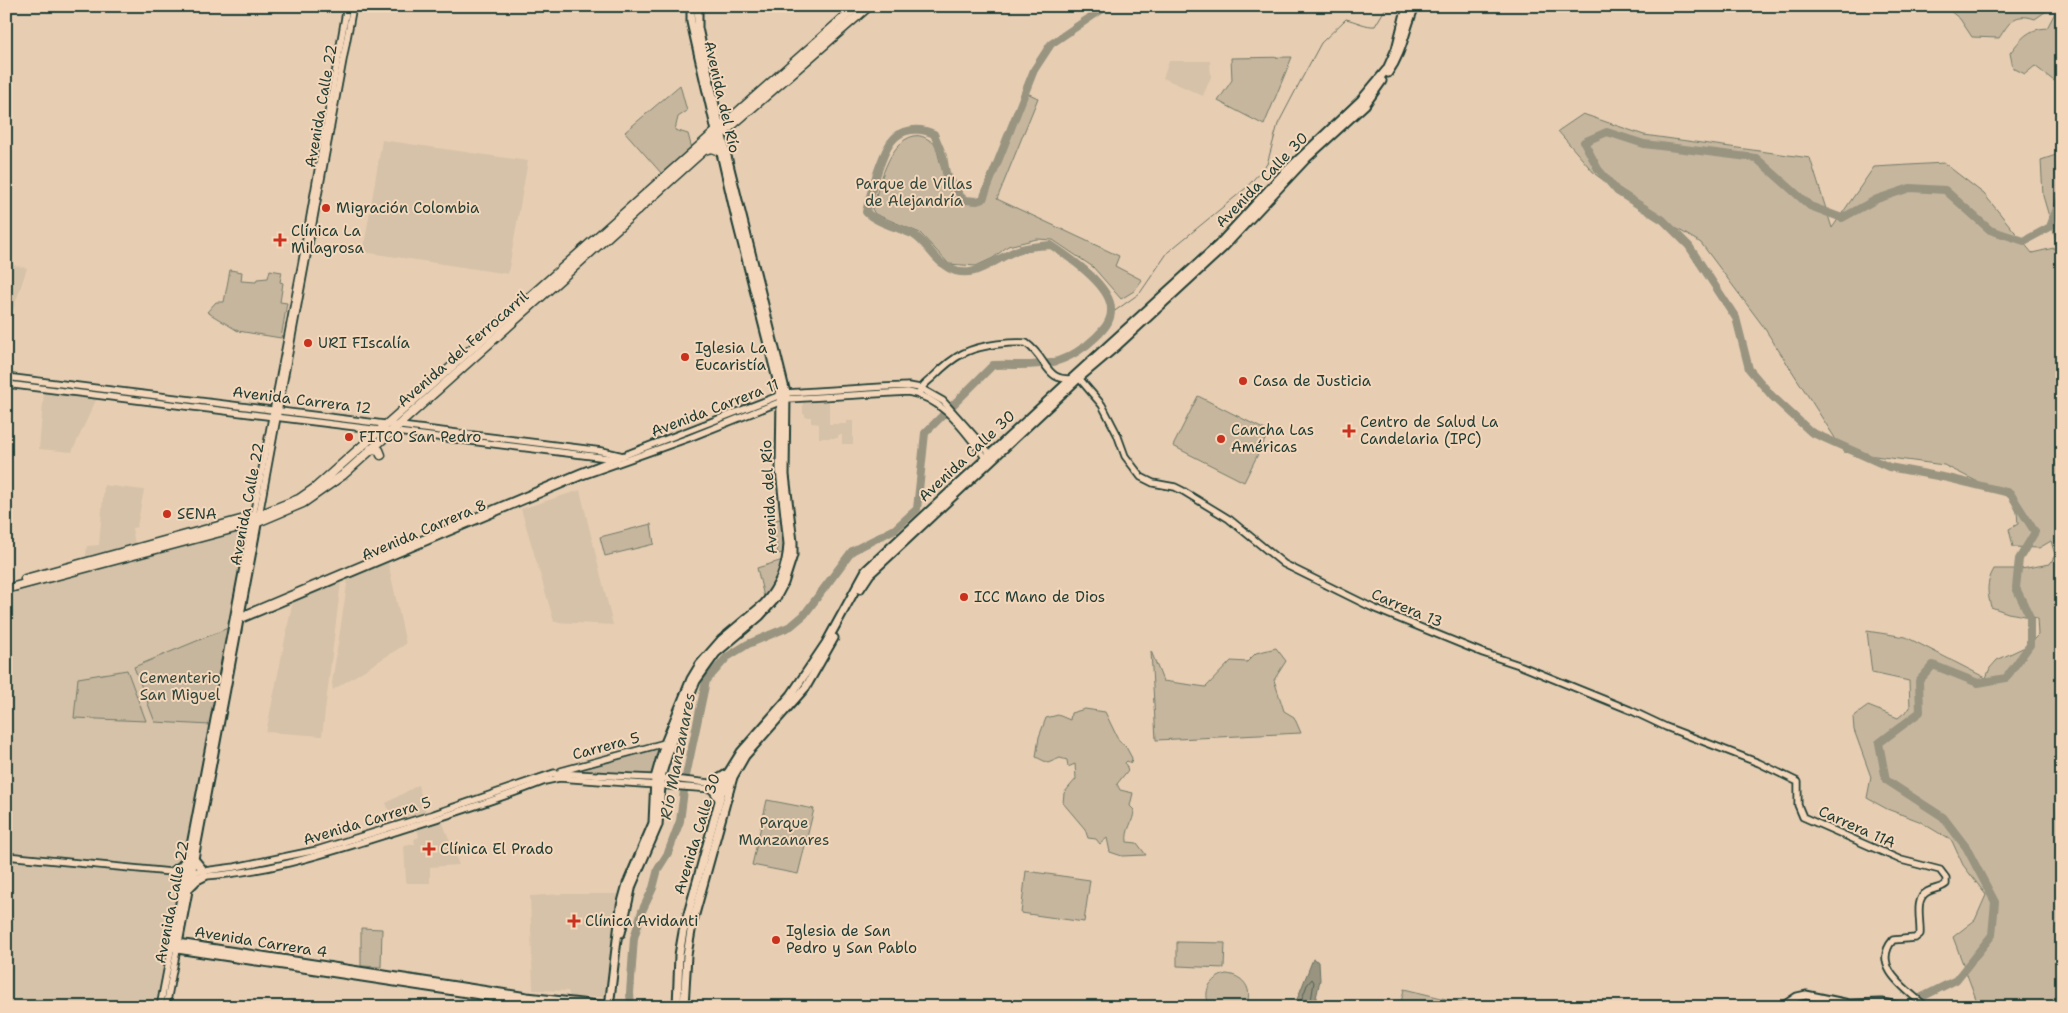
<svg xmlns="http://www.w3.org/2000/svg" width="2068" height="1013" font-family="'Shantell Sans',sans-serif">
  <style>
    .built { fill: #d6c2a8 }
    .green { fill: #c6b69e; stroke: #727a69 }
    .water { fill: #989480; stroke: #687162 }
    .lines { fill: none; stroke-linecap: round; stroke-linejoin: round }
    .shore { stroke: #4f6052; stroke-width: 1 }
    .stream { stroke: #687162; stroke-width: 1 }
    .river { stroke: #989480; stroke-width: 8 }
    .tertiary-casing { stroke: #1f3d34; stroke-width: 9 }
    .secondary-casing { stroke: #1f3d34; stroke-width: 11 }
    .primary-casing { stroke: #1f3d34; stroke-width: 11 }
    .tertiary { stroke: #f4d7bb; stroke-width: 5.5 }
    .secondary { stroke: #f4d7bb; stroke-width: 7 }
    .primary { stroke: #f4d7bb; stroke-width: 8 }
    .poi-dot { fill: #c8321e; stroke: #f4d7bb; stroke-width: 2 }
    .labels { text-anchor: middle; stroke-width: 4; stroke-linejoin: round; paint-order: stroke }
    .street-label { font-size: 15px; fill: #1f3d34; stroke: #f4d7bb }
    .park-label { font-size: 15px; fill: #30493f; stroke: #f4d7bb }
    .poi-label { font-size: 15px; fill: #1f3d34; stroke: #f4d7bb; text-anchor: start }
    .water-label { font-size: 16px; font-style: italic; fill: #374e43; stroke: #f4d7bb }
  </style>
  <rect width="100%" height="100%" fill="#e7ceb3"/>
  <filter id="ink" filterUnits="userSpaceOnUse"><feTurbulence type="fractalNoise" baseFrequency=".02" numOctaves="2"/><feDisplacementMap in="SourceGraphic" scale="10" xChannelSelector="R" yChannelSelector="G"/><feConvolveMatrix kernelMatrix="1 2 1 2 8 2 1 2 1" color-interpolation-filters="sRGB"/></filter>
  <g filter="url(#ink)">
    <g class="built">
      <path d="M1169,61H1210L1211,77L1203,96L1163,78Z"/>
      <path d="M382,140L528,161L508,274L363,252Z"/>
      <path d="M6,224L12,225V246L9,264L27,268L10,319L6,318Z"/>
      <path d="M44,391L97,398L72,452L39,449Z"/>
      <path d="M829,401V424H846V421H853V444H842V435H838V438H819V424L811,423V417H805V414H803V402Z"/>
      <path d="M104,485L144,490L137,527L132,528L135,544L86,556L87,546L99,545Z"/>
      <path d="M580,490L613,625L554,622L521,509Z"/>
      <path d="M258,522L166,1007H6V590Z"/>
      <path d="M388,562L406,644L333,690L332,683L348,578Z"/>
      <path d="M341,582L322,736L266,732L292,605L295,601Z"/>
      <path d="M418,785L427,815L394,825L386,803Z"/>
      <path d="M441,818L459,865L430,867V883H406L404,846L415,844L414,839L419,837L417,828Z"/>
      <path d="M561,894H621L607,997H570L568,991L533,990L530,896Z"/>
    </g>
    <g class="green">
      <path d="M1944,6H2062V71H2058L2054,81L2035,66L2025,74L2013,68L2010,53C2021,39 2027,29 2047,28L2056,11L2052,7L2035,19C2014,12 2010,22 1999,38L1972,37L1960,19Z"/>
      <path d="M1292,57L1264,125L1218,101L1232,80L1231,58Z"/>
      <path d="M680,85L687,111L678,117L675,130L688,134L692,149L662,174L625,132Z"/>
      <path d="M1027,93L1038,98L997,199L1119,256L1115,266L1142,280L1134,291L1121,299L1093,267L1053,240L1037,239L1008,246L993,258L976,266L949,264L920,233L875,214L872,209C879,188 888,141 914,136C922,134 929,140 935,144C940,157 946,201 964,203C970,204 978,202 984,202Z"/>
      <path d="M1583,114L1644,135L1810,158L1832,228L1874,167L1944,163L1984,194L2032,253L2058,247L2043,196L2041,160L2062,153V1007H1979L1953,937L1975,920L1986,895L1963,865L1952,841L1919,821L1887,809L1867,798L1871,777L1854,730L1853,717L1868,706L1898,718L1910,708L1909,681L1872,673L1867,631L1906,637L1986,678L1990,668L1997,660L2027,646L2038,635L2037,618L2008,613L1991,607C1987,592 1986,583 1994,569H2021L2050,564L2055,555L2051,541L2039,548L2013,547L2009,529L2018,524L2017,512L2010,498L1944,465L1844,452L1763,326L1701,243L1637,205L1595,174L1558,131Z"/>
      <path d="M230,270L242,272L241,281L256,282L257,279L268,278L270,270L282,272L280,282L283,283L280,302L287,303L281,338L238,331L207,312L216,302H224Z"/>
      <path d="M1198,396L1269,432L1244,482L1173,446Z"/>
      <path d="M781,519L784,536L783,553L778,554L772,520Z"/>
      <path d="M651,524L654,544L605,556L600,537Z"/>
      <path d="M783,560L776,585L765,601L757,568Z"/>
      <path d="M228,628L210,725L155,722L134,667Z"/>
      <path d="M1276,648L1286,661L1274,680L1284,711L1294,717L1301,733L1156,740L1151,651L1163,681L1206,687L1231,661L1247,662L1256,653Z"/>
      <path d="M127,670L146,721L74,718L78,678Z"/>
      <path d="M1085,709L1105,712L1119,741L1126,747L1132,758L1131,763L1127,761L1125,763L1128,770L1117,784L1120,790L1133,793L1130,806L1134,810C1134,822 1125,829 1127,842L1137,843L1146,855L1122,856L1110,852L1107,838L1100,844L1096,839L1088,838L1085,829L1063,803L1064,793L1076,779L1075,764L1068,767L1067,760L1060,758L1048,763L1036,757L1039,737L1046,718L1058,715L1070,720L1071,713Z"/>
      <path d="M662,746L653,776L570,771Z"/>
      <path d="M767,800L814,809L798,874L752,865Z"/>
      <path d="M1026,871L1090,880L1084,922L1021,913Z"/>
      <path d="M361,928L382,929L381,967L361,966Z"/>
      <path d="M1177,942L1225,943L1224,968L1177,966Z"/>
      <path d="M1226,974C1243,975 1255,990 1245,1007H1210C1202,991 1210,978 1226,974Z"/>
      <path d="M1404,989L1471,1005L1470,1007H1400Z"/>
    </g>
    <path class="water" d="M1313,959L1319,962L1320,980L1314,1007H1294Z"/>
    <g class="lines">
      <path class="shore" d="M1299,1007L1307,985L1312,979L1314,982L1310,1007"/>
      <path class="stream" d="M1112,313L1140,293L1168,252L1246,188L1267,164L1278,124L1301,80L1321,43L1346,19C1355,21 1367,27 1375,26L1387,6"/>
      <g class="river">
        <path d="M2061,6L2062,7"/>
        <path d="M631,1007L630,993L634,938L642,911L653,888L658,869L668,853L680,821L686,776L706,681L727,657L748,644L791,626L804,615L852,551L895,529L917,509L925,433L993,365C1012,364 1035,367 1054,362C1069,358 1085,348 1096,337C1103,330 1111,322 1111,311C1113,287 1069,257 1051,245C1041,246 1031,246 1021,249C996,256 974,284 947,267C934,260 927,243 914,235C900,228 875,222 866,212C870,195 881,156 891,142C901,128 920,127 934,134L943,156L946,173L961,197L965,200L977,201L983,199L1034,70L1051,44L1107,6"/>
        <path d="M1902,1007L1956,980L1992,935L1995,902L1966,847L1943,817L1886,780L1879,743L1920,712L1919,681L1933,665L1978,683L2006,678L2030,645V617L2016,588L2019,559L2035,532L2010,493L1948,478L1889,467L1811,432L1772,396L1749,369L1736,318L1689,246L1663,220L1617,191L1598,169L1584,142L1607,132L1644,144L1756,158L1810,206L1842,218L1877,199L1910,188L1945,190L1990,230L2024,241L2050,227L2062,195"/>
      </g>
      <g class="tertiary-casing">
        <g id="tertiary">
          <path d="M6,377L602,451L623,456"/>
          <path d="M6,384L616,459"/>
          <path d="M919,394C921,385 928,382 934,376C955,355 968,348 998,344C1007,343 1017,342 1026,343C1050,360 1043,384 1079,378L1102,405L1117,434L1125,456L1141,477L1153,483L1175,487L1183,491L1229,519L1284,564L1373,608L1483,653L1519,665L1630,710L1666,727L1759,763L1798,782V805L1803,817L1901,860L1940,870L1946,878V884C1940,889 1934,888 1927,892C1914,899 1921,921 1920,934L1915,938L1893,940C1870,967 1908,990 1926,1007"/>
          <path d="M259,515L353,6"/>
          <path d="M253,516L302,262L347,6"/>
          <path d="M238,617L581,472L786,393L882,387L909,386L920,388L943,401L993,457"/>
          <path d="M235,622L582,476L689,438L787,399L908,392C945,398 966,434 988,461"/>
          <path d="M561,771L665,743"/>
          <path d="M6,856L171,872L204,871L235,867L317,850L431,815L554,773L672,779L728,785"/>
          <path d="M188,877C263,875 328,853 398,831C448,815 497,800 545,781L559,778L726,790"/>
          <path d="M160,1007L172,945"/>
          <path d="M166,1007L177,949"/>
        </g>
      </g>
      <g class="secondary-casing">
        <g id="secondary">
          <path d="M1388,73C1403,52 1405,29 1415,6"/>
          <path d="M860,589L870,574L882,563L1079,378L1118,345L1222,249L1307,158L1365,105L1382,81"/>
          <path d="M712,783L728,773"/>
          <path d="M712,788L719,799"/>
          <path d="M194,859L204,871"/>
          <path d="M182,888L178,879L171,872L181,866L187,858"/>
          <path d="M189,888L197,880L205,876"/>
          <path d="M621,933L632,885L658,825L662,773L672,741L696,681L716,653L760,616L776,598L784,583L793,555V542L785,475L786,393L720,128L698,28V6"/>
          <path d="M172,945L178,943L527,997L617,1007"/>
          <path d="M172,945L253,520"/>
          <path d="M174,947L177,949L559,1007"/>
          <path d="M177,949L258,519"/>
          <path d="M609,1007L621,906L627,884L653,823L655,778L665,743L691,679L700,664L721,640L764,604C779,587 787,566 788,544L780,470L781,395L737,223L691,22V6"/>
          <path d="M677,1007L679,955L683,932L721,794L728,773L741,752L791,695L826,643L866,570L1070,380L1218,245L1283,174L1361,100L1387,69L1396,49L1404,17L1409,6"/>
          <path d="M684,1007L687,955L692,925L733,777L745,756L806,687L834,638"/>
          <path d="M1782,1007L1797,997L1806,995L1849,1004L1882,1003L1903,1007"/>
        </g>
      </g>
      <g class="primary-casing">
        <g id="primary">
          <path d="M704,150L712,148L720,151"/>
          <path d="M371,449L379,450L381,455"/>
          <path d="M239,527L244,528L250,536"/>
          <path d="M25,579L259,515L299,499L315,488L857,6"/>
          <path d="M6,589L258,522L303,503L343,475L722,134L869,6"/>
        </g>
      </g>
      <use href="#tertiary" class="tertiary"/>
      <use href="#secondary" class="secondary"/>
      <use href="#primary" class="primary"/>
    </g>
  </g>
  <g class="poi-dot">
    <circle cx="326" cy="208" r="5"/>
    <path d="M277.5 232.5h5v5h5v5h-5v5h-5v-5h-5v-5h5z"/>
    <circle cx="308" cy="343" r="5"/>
    <circle cx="685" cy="357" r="5"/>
    <circle cx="1243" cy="381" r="5"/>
    <path d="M1346.5 423.5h5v5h5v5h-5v5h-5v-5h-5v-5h5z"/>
    <circle cx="349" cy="437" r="5"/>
    <circle cx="1221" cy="439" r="5"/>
    <circle cx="167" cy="514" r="5"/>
    <circle cx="964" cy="597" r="5"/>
    <path d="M426.5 841.5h5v5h5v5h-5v5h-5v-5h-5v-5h5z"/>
    <path d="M571.5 913.5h5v5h5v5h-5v5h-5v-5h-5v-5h5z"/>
    <circle cx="776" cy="940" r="5"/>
  </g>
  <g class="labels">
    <g class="street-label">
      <text transform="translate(722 97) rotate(77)" y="5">Avenida del Río</text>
      <text transform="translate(321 106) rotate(-80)" y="5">Avenida Calle 22</text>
      <text transform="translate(1262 180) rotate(-46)" y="5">Avenida Calle 30</text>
      <text transform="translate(463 349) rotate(-41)" y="5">Avenida del Ferrocarril</text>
      <text transform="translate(302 400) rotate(7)" y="5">Avenida Carrera 12</text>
      <text transform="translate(715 408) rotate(-21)" y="5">Avenida Carrera 11</text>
      <text transform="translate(967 456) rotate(-43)" y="5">Avenida Calle 30</text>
      <text transform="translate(769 497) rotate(-93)" y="5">Avenida del Río</text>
      <text transform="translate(247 504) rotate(-79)" y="5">Avenida Calle 22</text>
      <text transform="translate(424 530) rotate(-23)" y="5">Avenida Carrera 8</text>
      <text transform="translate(1407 608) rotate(23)" y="5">Carrera 13</text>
      <text transform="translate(606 746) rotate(-15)" y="5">Carrera 5</text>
      <text transform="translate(367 821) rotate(-17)" y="5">Avenida Carrera 5</text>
      <text transform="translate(1857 827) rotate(24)" y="5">Carrera 11A</text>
      <text transform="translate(697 834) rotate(-73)" y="5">Avenida Calle 30</text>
      <text transform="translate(172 902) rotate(-79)" y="5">Avenida Calle 22</text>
      <text transform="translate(261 942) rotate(9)" y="5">Avenida Carrera 4</text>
    </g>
    <g class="park-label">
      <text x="914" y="189">Parque de Villas<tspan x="914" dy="17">de Alejandría</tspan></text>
      <text x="180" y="683">Cementerio<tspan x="180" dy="17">San Miguel</tspan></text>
      <text x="784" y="828">Parque<tspan x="784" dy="17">Manzanares</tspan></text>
    </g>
    <g class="poi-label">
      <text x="336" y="213">Migración Colombia</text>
      <text x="291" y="236">Clínica La<tspan x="291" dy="17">Milagrosa</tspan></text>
      <text x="318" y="348">URI FIscalía</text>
      <text x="695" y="353">Iglesia La<tspan x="695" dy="17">Eucaristía</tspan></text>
      <text x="1253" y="386">Casa de Justicia</text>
      <text x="1360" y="427">Centro de Salud La<tspan x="1360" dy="17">Candelaria (IPC)</tspan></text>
      <text x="1231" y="435">Cancha Las<tspan x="1231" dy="17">Américas</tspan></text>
      <text x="359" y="442">FITCO San Pedro</text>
      <text x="177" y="519">SENA</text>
      <text x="974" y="602">ICC Mano de Dios</text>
      <text x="440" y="854">Clínica El Prado</text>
      <text x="585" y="926">Clínica Avidanti</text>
      <text x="786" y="936">Iglesia de San<tspan x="786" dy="17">Pedro y San Pablo</tspan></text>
    </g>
    <g class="water-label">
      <text transform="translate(677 756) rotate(-79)" y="6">Río Manzanares</text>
    </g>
  </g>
  <rect width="2068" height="1013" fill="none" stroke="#f4d7bb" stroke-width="25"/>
  <rect x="12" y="12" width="2043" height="988" fill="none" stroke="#1f3d34" stroke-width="2" filter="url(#ink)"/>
</svg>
